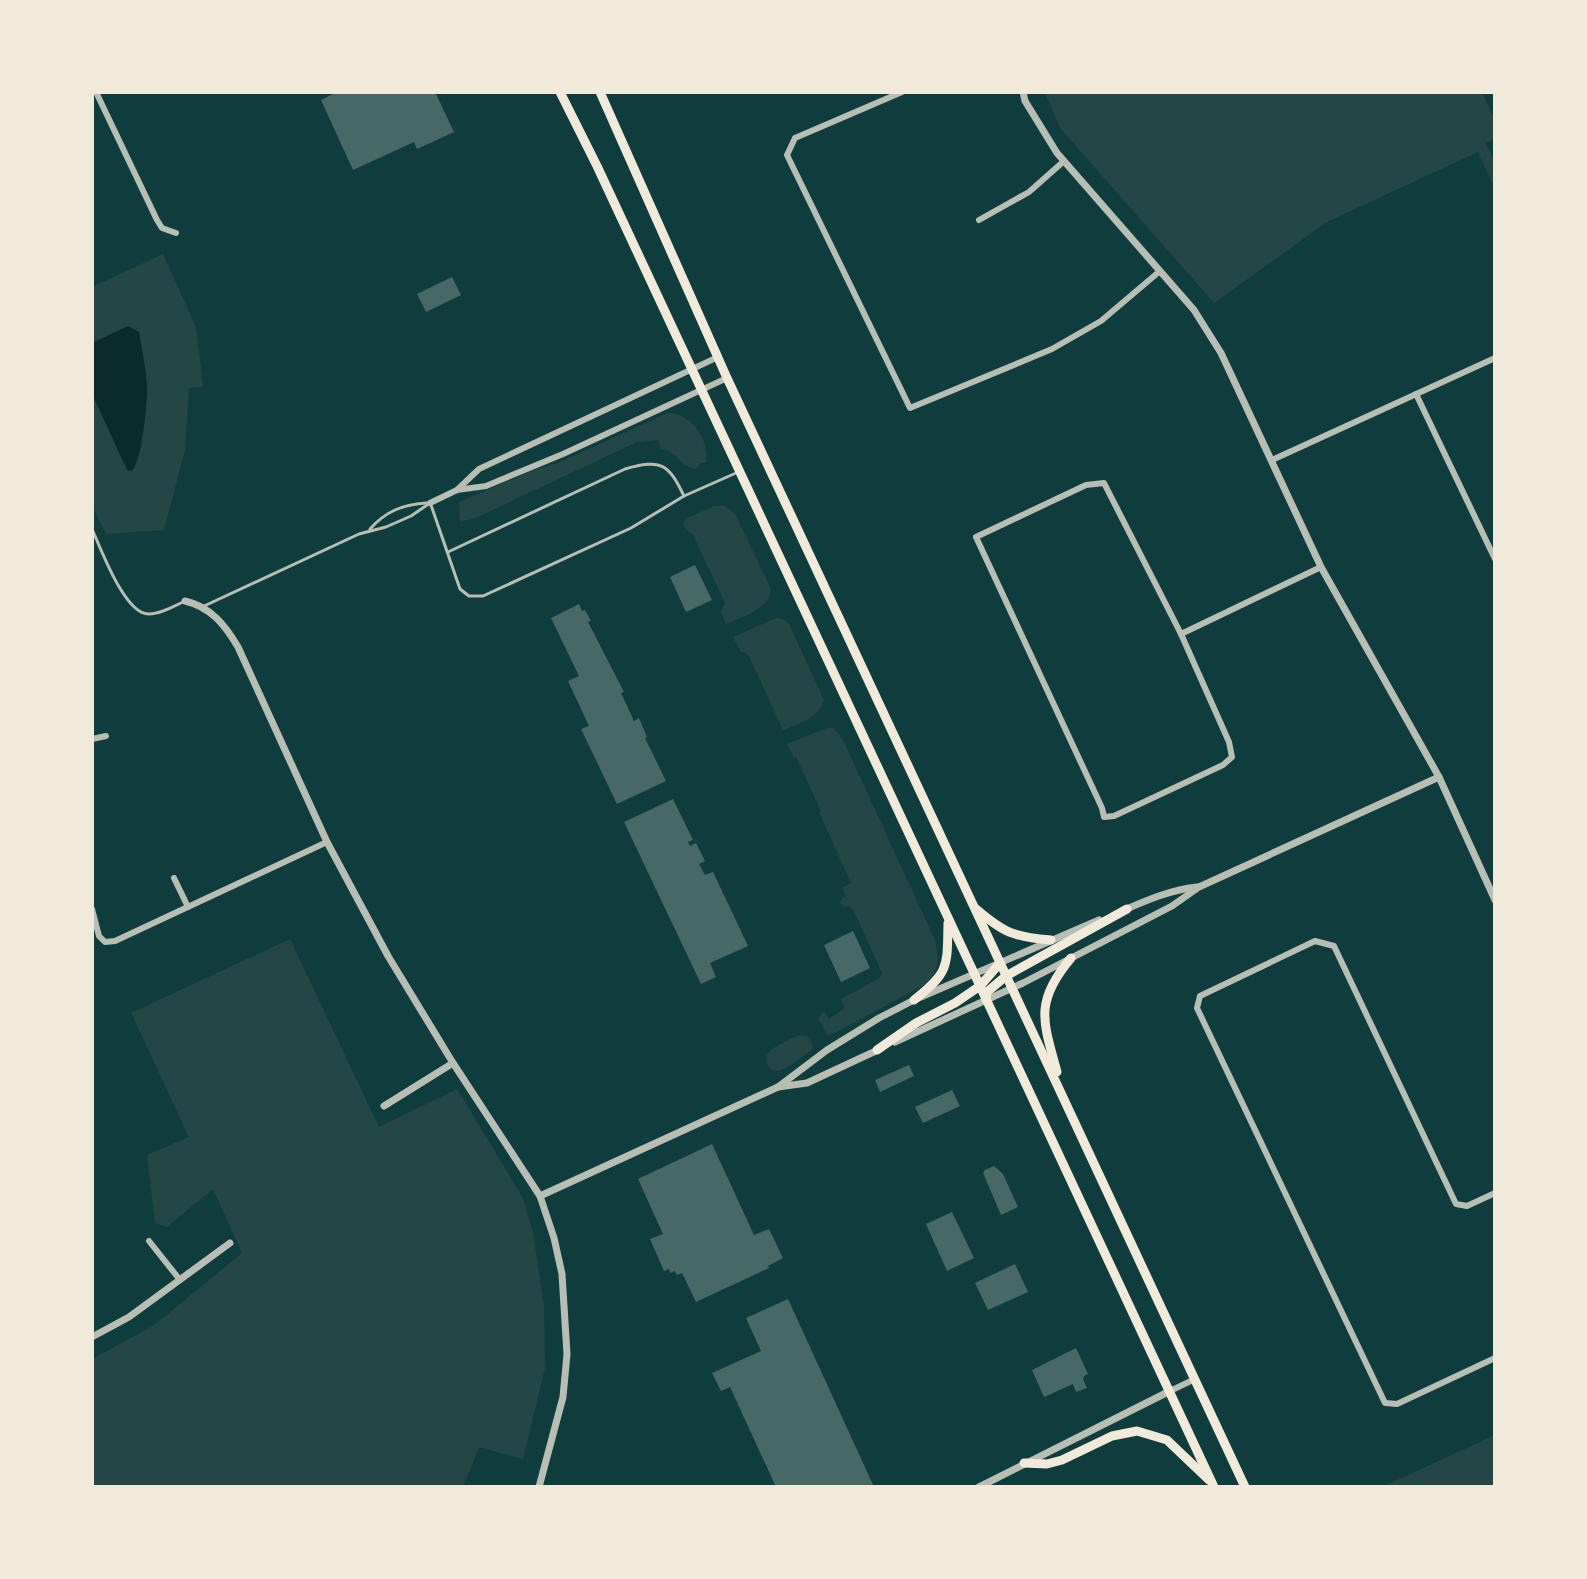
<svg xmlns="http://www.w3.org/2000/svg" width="1587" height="1579" font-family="Rubik,sans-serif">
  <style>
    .green { fill: #244646 }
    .water { fill: #0a2a2b }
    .building { fill: #486865 }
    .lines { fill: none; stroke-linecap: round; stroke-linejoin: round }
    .service { stroke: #b8beb3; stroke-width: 3 }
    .minor { stroke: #b8beb3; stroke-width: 6 }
    .tertiary { stroke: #b8beb3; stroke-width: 7 }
    .primary { stroke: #f1e9da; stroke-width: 9 }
  </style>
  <rect width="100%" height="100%" fill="#0f3d3e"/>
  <g class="green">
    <path d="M1044,92H1482L1495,120V138L1486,143L1495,163V189L1478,152L1327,222L1214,303L1061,129Z"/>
    <path d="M163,254L196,327L203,387L189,388L185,450L164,530L106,534L92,506V287Z"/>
    <path d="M668,413C692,413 710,441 706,463H701L696,469C681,468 676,449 660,449L659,440L637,442L478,517L460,522L459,502L537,469L558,463Z"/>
    <path d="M714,506H725L735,514L771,589C770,610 742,616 726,624L721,612L725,603L693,535L686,529L683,523L688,518Z"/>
    <path d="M776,618L783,619L789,624L824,700C819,718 799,723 783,730L749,656L745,653L741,652L733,637Z"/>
    <path d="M827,728H833L842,738L935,940C939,961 940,969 924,985L829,1036L826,1033L818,1018L824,1011L829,1019L845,1008L841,999L880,978L882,973L854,911L849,906L843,907L840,903L842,898L846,896L842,888L851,883L819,812L821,811L796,757L794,758L787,744Z"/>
    <path d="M290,939L379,1127L457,1089L523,1198L533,1232L544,1306L545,1368L523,1459L479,1447L463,1487H95L92,1480V1359L153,1326L242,1253L213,1189L167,1227L155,1223L147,1155L189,1137L131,1013Z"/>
    <path d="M798,1035L807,1036L813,1046L812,1049C805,1055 786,1070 778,1071C767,1071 763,1059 769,1052C776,1045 790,1040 798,1035Z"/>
    <path d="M1495,1435V1487H1382Z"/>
  </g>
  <path class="water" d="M128,326L139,332C142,351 147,371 147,390C147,406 142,460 132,471L127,470L92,394V343Z"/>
  <g class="building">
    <path d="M337,92H435L454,132L417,149L414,142L353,170L321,100Z"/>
    <path d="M452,277L461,295L426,312L417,294Z"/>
    <path d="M695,565L712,600L686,612L670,577Z"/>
    <path d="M579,604L582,611L585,610L591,621L588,622L624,692L621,693L634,721L639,718L647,737L645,738L666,781L617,804L581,729L589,726L568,681L579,676L551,618Z"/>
    <path d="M673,799L693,840L688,842L690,846L696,843L705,861L699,864L705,875L713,872L748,946L710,963L716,977L701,984L624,822Z"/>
    <path d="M853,931L870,968L841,982L824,945Z"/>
    <path d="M909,1065L914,1076L880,1092L875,1080Z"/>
    <path d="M952,1090L960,1106L923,1123L915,1107Z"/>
    <path d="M712,1144L754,1235L769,1229L783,1258L768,1266L769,1268L696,1302L682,1273L677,1275L675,1271L670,1273L669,1269L664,1271L650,1239L663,1234L638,1179Z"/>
    <path d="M994,1166L1003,1174L1018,1207L1001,1215L983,1173L985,1170Z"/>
    <path d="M952,1212L974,1258L947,1271L926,1224Z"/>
    <path d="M1015,1264L1028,1292L988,1310L975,1283Z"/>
    <path d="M788,1299L874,1487H776L730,1387L721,1391L712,1373L761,1351L746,1318Z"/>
    <path d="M1076,1348L1088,1374L1084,1376L1083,1379L1087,1388L1076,1392L1073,1384L1044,1397L1032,1370Z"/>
  </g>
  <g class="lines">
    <g class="service">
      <path d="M431,505L460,589L469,596H483L631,528L684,496L736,473"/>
      <path d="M92,529C101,549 125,615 149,614C161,614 174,606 185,601"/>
      <path d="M370,529C386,511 402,505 426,503"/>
      <path d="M448,552L625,469C661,459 668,463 684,496"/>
      <path d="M202,607L359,534L386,527L411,516L430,503"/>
    </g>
    <g class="minor">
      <path d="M96,92L157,220L162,228L176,233"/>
      <path d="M902,92L795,138L787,155L910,408L1052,349L1101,321L1160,271"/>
      <path d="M979,220L1029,192L1064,161"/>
      <path d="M1416,394L1495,559"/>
      <path d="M1272,460L1495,358"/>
      <path d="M1104,483L1181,634L1229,742L1232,757L1223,765L1114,816L1104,817L1102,808L976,537L1086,485Z"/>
      <path d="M457,490L479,469L718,357"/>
      <path d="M430,503L457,490L486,486L563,454L727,378"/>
      <path d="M1181,634L1321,567"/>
      <path d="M92,739L106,736"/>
      <path d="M174,878L188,907"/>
      <path d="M92,909L99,936L105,942L115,941L327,842"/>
      <path d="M1495,1193L1467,1206L1456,1204L1334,946L1315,941L1200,996L1197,1008L1385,1403L1397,1404L1495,1358"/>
      <path d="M149,1241L180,1280"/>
      <path d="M1170,1391L1195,1379"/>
    </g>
    <g class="tertiary">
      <path d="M1023,92L1025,101L1057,153L1194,310L1221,353L1321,567L1439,777L1495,900"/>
      <path d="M185,601C211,607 225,625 238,647L327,842L388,956L453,1063L540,1196L554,1238L562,1274L567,1354L563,1397L539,1487"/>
      <path d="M1122,911C1147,900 1170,890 1197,887"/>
      <path d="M895,1042L1023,983L1172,906L1199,887L1439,777"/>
      <path d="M778,1087L807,1083L880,1049"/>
      <path d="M384,1106L453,1063"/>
      <path d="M540,1196L778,1087L827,1050L879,1018L914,1000L1099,920"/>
      <path d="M92,1337L129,1317L230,1243"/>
      <path d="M979,1487L1170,1391"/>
    </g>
    <g class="primary">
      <path d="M560,92L597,166L1214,1487"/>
      <path d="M600,92L727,378L1245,1487"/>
      <path d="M976,909C1004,933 1014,937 1051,940"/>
      <path d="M914,1000C950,972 947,966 948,923"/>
      <path d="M986,1000L987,992L1006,976L1127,909"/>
      <path d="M877,1050L916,1023L955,1003L980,986L1000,963"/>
      <path d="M1057,1072C1043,1021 1034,1002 1071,958"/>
      <path d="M1024,1463L1047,1464L1062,1460L1112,1436L1137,1431L1167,1440L1209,1480"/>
    </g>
  </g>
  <rect width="1587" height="1579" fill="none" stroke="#f1e9da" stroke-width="188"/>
</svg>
